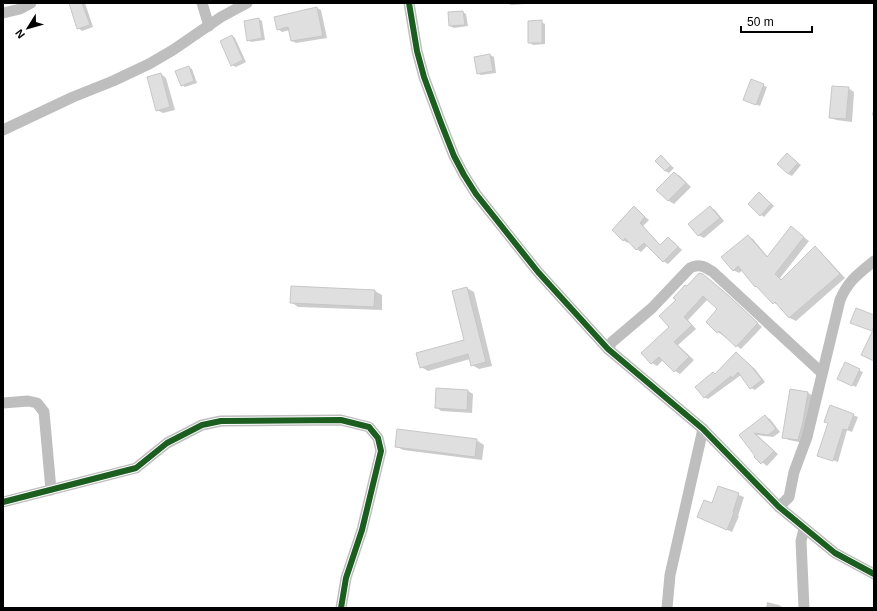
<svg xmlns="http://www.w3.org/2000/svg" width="877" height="611" font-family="Arial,sans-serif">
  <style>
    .shadow { fill: #0003 }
    .building { fill: #dfdfdf; stroke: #c7c7c7 }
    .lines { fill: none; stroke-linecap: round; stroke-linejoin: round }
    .minor { stroke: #bebebe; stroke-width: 11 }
    .cycleway-casing { stroke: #fff; stroke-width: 8 }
    .cycleway { stroke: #1b5e20; stroke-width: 6 }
  </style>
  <rect width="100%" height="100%" fill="#fff"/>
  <g class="shadow">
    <path d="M70,3H85L93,27L82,31L78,28Z"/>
    <path d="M506,3H526V4L511,5Z"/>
    <path d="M317,8L321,10L327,38L296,43L292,41L290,30L282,32L278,29Z"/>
    <path d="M463,12L466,14L468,26L454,28L450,26Z"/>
    <path d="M259,19L262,21L265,40L251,42L248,40Z"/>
    <path d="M541,22L545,24V44L533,45L529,42Z"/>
    <path d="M232,36L235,38L246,62L236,67L232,65Z"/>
    <path d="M490,55L494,57L496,73L481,75L478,73L475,57Z"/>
    <path d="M189,67L192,69L197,83L185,87L182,85Z"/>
    <path d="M161,74L166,78L175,110L163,113L157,110Z"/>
    <path d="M751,80L767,87L760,106L747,101Z"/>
    <path d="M848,88L854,92L852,122L836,120L830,117Z"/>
    <path d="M874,106V116L872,115Z"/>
    <path d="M787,154L801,165L792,176L788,174Z"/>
    <path d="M661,157L674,168L669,173L665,171Z"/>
    <path d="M674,173L680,176L691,187L674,204L669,201L658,190Z"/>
    <path d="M762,195L774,206L764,217L761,215Z"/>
    <path d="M710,207L715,210L724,221L704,238L698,235Z"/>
    <path d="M634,208L649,220L643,226L661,246L668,238L673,241L682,250L668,264L663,261L648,245L641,252L636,249L629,241L628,243L623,240Z"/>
    <path d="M791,228L809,241L780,278L782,280L815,248L820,251L845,278L796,321L790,318L780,306L774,303L756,286L743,270L739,273L733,270L748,236L753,239L768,257Z"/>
    <path d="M708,278L762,327L741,349L718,332V309L708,299L688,320L696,329L678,345L694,360L680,374L675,371L663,360L657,366L652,363L671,327L678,300L687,287Z"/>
    <path d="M467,288L474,292L492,366L479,369L472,365L470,359L428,371L421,367L465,340Z"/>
    <path d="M375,291L382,295V310L298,307L291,302Z"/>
    <path d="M736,353L755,369L765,382L755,390L751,388L741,375L708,399L704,397L715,375Z"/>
    <path d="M845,364L863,372L856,387L842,380Z"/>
    <path d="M791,390L808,393L814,396L804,443L789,440L783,437Z"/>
    <path d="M468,391L473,394L472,413L441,411L436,407Z"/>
    <path d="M853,415L858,417L852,432L847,430L838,462L819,455Z"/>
    <path d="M765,416L770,419L780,432L773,437L757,435L778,454L767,466L755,457L757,456L740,435Z"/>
    <path d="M476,440L484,445L482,460L403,450L396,446Z"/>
    <path d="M718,487L744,497L738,516H739L732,532L698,517L713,505Z"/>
    <path d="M767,602L779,605L784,608H766Z"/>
  </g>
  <g class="building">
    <path d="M69,3H82L90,25L77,29Z"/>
    <path d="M317,7L323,36L291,41L288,27L277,30L274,17Z"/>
    <path d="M463,11L465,25L449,26L448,12Z"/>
    <path d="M259,18L262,38L247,41L244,21Z"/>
    <path d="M542,20V43H528V21Z"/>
    <path d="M232,35L243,60L231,66L220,41Z"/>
    <path d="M490,54L493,71L477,74L474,57Z"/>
    <path d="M189,66L194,81L181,86L175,71Z"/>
    <path d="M161,73L170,107L156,111L147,77Z"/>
    <path d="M751,79L764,84L756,105L743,100Z"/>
    <path d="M832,86L849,87L846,119L829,118Z"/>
    <path d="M787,153L798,163L788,174L777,164Z"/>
    <path d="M661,155L671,166L665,171L655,161Z"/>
    <path d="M674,172L686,183L668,201L656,190Z"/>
    <path d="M759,192L771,204L760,216L748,204Z"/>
    <path d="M634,206L645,217L640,223L660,245L668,237L678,247L663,262L644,243L636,250L625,238L623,241L612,230Z"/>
    <path d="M710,206L720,218L698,236L688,224Z"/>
    <path d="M791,226L804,237L775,274L781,280L815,246L840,274L789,318L775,302L773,304L756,286L755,287L738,266L733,271L721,257L748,235L767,257Z"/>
    <path d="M699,273L703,274L729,296L758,323L736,347L719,331L717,333L706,322L717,309L703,296L684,317L692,325L674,342L689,357L674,372L659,357L651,364L641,353L669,327L659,316L676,300L673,298L685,285L687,286Z"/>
    <path d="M291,286L375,290L374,307L290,303Z"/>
    <path d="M467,287L486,362L471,366L468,354L420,368L416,353L464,340L452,291Z"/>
    <path d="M856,308L874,315V326L872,331L850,323Z"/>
    <path d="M874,328V361L861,355Z"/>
    <path d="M736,352L751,366L762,380L750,389L738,372L733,378L731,376L704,398L695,387L713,372L715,374Z"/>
    <path d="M845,362L860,369L852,386L837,379Z"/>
    <path d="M436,388L468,390L467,410L435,408Z"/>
    <path d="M790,389L808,392L803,422L798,440L782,438Z"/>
    <path d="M830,405L854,414L848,430L843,429L833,461L817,456L828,423L824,422Z"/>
    <path d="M765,415L776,429L768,435L754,433L774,451L761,464L754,457L755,456L739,435Z"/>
    <path d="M397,429L477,439L475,457L395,447Z"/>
    <path d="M718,486L739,493L733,512L734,513L727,530L697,517L704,500L712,503Z"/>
  </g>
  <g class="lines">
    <g class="minor">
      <path d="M202,3L209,26"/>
      <path d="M409,3L417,51L424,77L441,123L454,156L464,175L476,194L538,272L608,349L703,429L779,507L835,553L874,574"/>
      <path d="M3,13L20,9L31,3"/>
      <path d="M3,130L73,97L113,81L149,64L173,50L221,17L247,3"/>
      <path d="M608,349L612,342L652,308L690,268C699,263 705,267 713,272L822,373"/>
      <path d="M3,403L28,401L37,403L44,412L51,490"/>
      <path d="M3,502L136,468L167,443L202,425L221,421L341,420L369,427L378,438L381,451L362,530L346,578L341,608"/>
      <path d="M779,507L789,497L794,472L807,437L840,300C848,281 858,274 874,261"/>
      <path d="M667,608L670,575L703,429"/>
      <path d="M804,608L801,541L804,529"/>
    </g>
    <g class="cycleway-casing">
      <g id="cycleway">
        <path d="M409,3L417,51L424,77L441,123L454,156L464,175L476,194L538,272L608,349L703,429L779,507L835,553L874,574"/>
        <path d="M3,502L136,468L167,443L202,425L221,421L341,420L369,427L378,438L381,451L362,530L346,578L341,608"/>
      </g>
    </g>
    <use href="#cycleway" class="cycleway"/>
  </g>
  <rect width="877" height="611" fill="none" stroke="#000000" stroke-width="8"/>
  <g transform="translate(28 28) rotate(233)" stroke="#ffffff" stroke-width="3" paint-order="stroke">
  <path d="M0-3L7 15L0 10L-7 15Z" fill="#000000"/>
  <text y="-6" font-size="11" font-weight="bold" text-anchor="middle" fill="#000000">N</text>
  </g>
  <path d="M741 26v6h71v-6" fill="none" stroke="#000000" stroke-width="2"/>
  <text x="747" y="26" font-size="12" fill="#000000" stroke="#ffffff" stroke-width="3" paint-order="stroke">50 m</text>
</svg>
